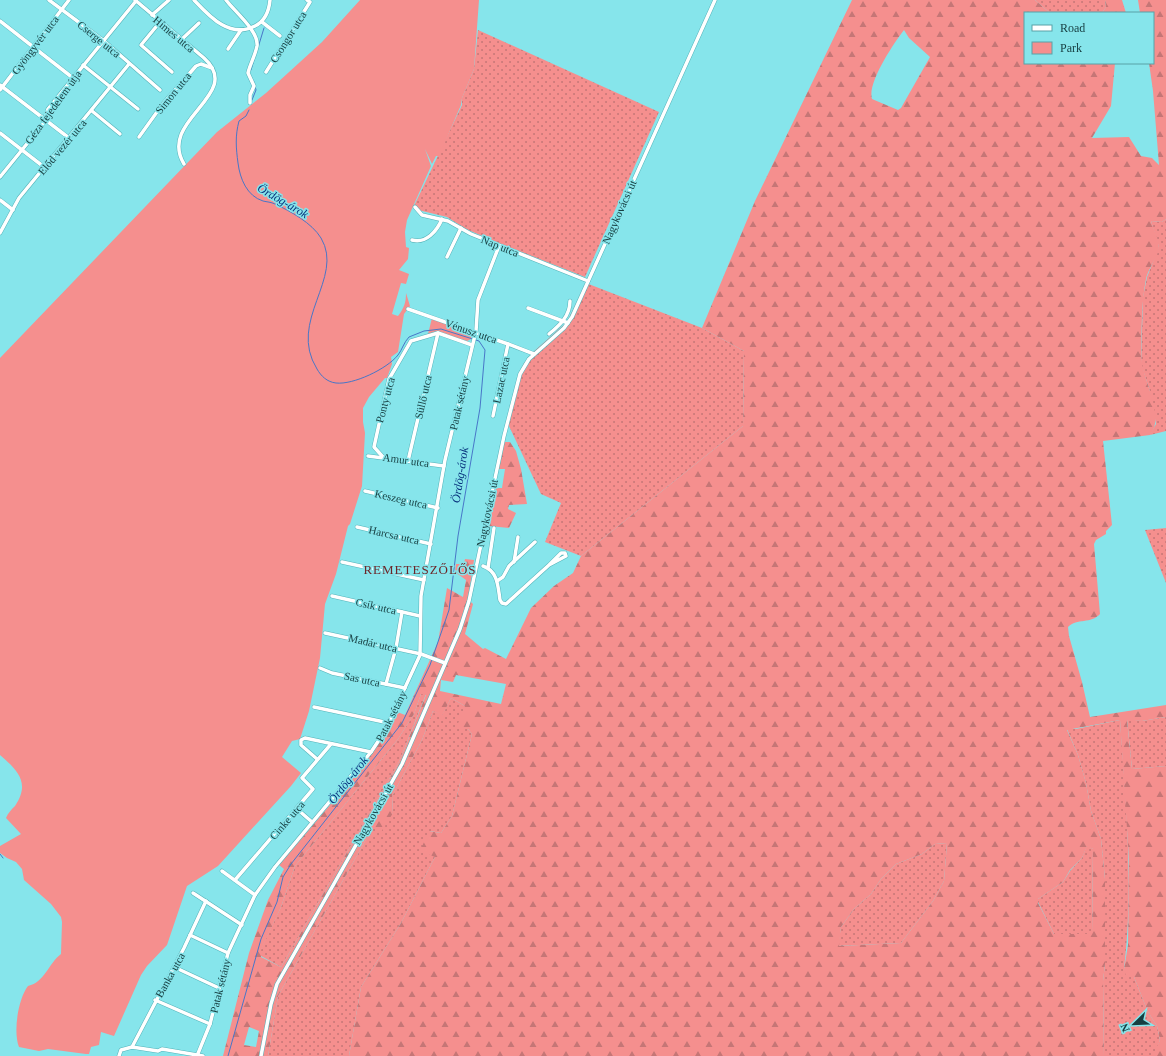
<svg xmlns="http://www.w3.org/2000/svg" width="1166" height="1056" font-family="Georgia,serif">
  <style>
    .grass { fill: url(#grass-dots) }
    .forest { fill: url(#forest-firs); fill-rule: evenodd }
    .park { fill: #f58f8e }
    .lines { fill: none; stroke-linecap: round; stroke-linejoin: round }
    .stream { stroke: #4876c8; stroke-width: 1 }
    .minor-casing { stroke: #53b3b9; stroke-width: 4.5 }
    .minor { stroke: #fff; stroke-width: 3.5 }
    .labels { text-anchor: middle; stroke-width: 3; stroke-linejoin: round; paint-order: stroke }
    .street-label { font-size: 11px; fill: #163e41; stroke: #86e5eb }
    .water-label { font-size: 12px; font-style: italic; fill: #08337d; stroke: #86e5eb }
    .quarter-label { font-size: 13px; letter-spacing: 1px; fill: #6c2629; stroke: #86e5eb }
  </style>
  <defs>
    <pattern id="grass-dots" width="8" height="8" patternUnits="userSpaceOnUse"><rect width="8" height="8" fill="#f58f8e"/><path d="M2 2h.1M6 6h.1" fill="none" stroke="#c57676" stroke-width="1.8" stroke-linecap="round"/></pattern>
    <pattern id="forest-firs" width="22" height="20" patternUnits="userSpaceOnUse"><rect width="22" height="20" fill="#f58f8e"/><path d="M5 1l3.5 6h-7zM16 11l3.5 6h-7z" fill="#c57676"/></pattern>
  </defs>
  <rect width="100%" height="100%" fill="#86e5eb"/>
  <g class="grass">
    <path d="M1035,0H1105L1106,7L1102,13H1050Z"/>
    <path d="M478,30L659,112L585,277L501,244L466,229L447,217L418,210L414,206L462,105V98L474,69Z"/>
    <path d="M1166,219V431L1150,435L1156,424L1149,388L1141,364L1143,297L1147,277L1159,247L1151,221L1162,222Z"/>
    <path d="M586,283L702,328L744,351L743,426L581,556L545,542L561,503L541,494L507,422L519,373L524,363L532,353L567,322Z"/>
    <path d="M1166,528V583L1145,530Z"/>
    <path d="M421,694H426L399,762L281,967L261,956V949L281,907L295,866L398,739L414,714Z"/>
    <path d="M451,698L465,706L468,729L472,734L452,816L441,833L430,831L435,857L401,923L361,987L349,1056H268L278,996L373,827L393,813L392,796L422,740L433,711L442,715Z"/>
    <path d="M1166,717V766L1132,769L1127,719L1142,721Z"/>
    <path d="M1120,720C1126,803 1134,887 1124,969L1134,977L1148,1012L1157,1026L1160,1040L1156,1051V1056H1104L1103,981L1105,964V879L1101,839L1091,811L1086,783L1078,755L1067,729H1076Z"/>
    <path d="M947,843L944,881L933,901L901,943L838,946L841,927L854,909L871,894L881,879L896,864L922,854L935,844Z"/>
    <path d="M1087,845L1093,849L1092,934H1054L1038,902V899L1063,882L1070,871L1082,858Z"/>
  </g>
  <g class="forest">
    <path d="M852,0H1035L1050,13H1025V63H1115L1111,106L1092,138L1129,137L1141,156L1152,158L1159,165L1153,91L1149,63H1153V13H1140L1138,0H1166V219L1162,222L1151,221C1153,228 1159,240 1159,248C1158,256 1148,269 1146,279C1141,304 1142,330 1141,355C1141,377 1166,416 1150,435L1103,441L1112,525L1106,531V534L1096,540L1094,544L1100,614C1091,624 1077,618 1068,627L1069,636L1082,682L1090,717L1166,705V717L1142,721L1127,720L1132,769L1166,766V1056H1156L1155,1051L1160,1040L1157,1026L1148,1012L1134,977L1126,976L1124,969L1128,945L1129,860L1120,720L1067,730L1078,755L1086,783L1091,811L1101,839L1105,879V964L1103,981L1104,1056H349L361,987L401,923L435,857L420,851L429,831L441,833L452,816L472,734L468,729L457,726L465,706L451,698L442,716L433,711L422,740L392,796L393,813L381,832L373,827L278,996L268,1056H223L249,953L268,900L284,869L279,865L335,799L388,729L395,711L405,715L438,642L447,588L463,597L466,580L455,572L456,564H464L465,559L474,560L468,599L473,604L465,634L483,649L485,648L506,659L531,608L554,586L573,573L581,556L743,426L744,351L702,328L755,201ZM904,30L909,38L930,57L901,108L898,110L872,99C867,83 894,43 904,30ZM456,675L506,684L501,704L440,691L441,680L453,682ZM421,694L426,695L399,762L281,967L261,957V950L281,907L295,866L398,739L414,714ZM947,843L944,881L933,901L901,943L839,946L841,927L854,909L871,894L881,879L896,864L922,854L935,844ZM1087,846L1093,849L1092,934H1054L1038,903V899L1063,882L1070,870L1082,858ZM249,1027L259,1031L256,1047L244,1045Z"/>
    <path d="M1105,0H1122L1126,13H1102L1106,7Z"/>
    <path d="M504,442H510L516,451L521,469L527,504L509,505L508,509L516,513L509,528L489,526L496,488H502L505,469H499Z"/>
  </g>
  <g class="park">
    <path d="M360,0H479L474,69L462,98L461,105L439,156H436L432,164L425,149L431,166L407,220L405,232L406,247L409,248L408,259L399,270L409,274L406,284L401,283L392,314L398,316C404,308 406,303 406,293L410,306L404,314L398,352L391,357L392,364L387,378H385L369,397L363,408V422L365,433L362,486L350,524L348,526L336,574L325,604L320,658L309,711L300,739L292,741L282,757L301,773L291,786L218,866L187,886L167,945L147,966L141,975L114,1036L101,1032L99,1045L91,1047L89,1054H86L48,1049L39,1051L19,1047C13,1032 18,999 28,986C45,982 48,964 61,954L62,922L61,917L51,904L24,880L22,869L16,862L7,858L0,853V846L21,834L6,818C8,813 11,810 15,806C31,782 17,770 0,755V358L217,132L266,93L322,42Z"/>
    <path d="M432,318L472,333L471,339L467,341L437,331L428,334Z"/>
  </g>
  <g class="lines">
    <g class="stream">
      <path d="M257,51L264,28"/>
      <path d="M251,70L254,60"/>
      <path d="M252,100L256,90L254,82"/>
      <path d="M0,854L3,858"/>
      <path d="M228,1056L261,939L277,902L283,877L291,864L402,723L430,665L449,610L458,536L480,408L485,350L479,341L441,329L424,331L409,337C404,342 402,350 398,355C387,369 353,385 336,383C327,382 321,376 317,369C287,321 345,278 321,238C312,223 290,211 275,204C271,202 267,202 263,201C247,196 240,179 238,163C236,148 235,136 239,121L246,116L249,110"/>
    </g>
    <g class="minor-casing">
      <g id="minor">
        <path d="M49,0L104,41L160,90"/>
        <path d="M135,0L204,58C245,95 157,119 184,164"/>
        <path d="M194,0C210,17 230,39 255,26C265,21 269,11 270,0"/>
        <path d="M226,0C234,11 259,31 257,46C255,56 250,64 248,73L254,86L250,95V103"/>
        <path d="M152,15L169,0"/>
        <path d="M0,21L73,78"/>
        <path d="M160,22L141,45L172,72"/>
        <path d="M262,22L280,36"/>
        <path d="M181,40L199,23"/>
        <path d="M228,49L241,30"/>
        <path d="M83,65L138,109"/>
        <path d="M266,72L310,2L307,0"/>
        <path d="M0,85L69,138"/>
        <path d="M0,90L69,0"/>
        <path d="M92,111L120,134"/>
        <path d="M0,133L44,167"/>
        <path d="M139,137L162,105L196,66L201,64L212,68"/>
        <path d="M0,177L43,124L48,109L136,1"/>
        <path d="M0,200L13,210"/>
        <path d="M415,207L422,215L448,221L471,234L588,281"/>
        <path d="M0,233L19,198L129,64"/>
        <path d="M412,240C426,244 437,231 442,219"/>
        <path d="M447,257L461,228"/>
        <path d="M528,308L568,323"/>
        <path d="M408,309L508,344L534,354"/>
        <path d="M549,334C560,325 570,316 570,301"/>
        <path d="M493,416L508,344"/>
        <path d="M368,456L444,466"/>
        <path d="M383,457L374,447L389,379L411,341L438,333L472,345"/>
        <path d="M408,461L438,333"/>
        <path d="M365,491L438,508"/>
        <path d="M357,527L431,544"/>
        <path d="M342,562L424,580"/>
        <path d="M514,562L518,537"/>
        <path d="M483,566C498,571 498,587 500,600L502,603L506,604L549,565L566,556L565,553H561L549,565"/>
        <path d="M488,568L494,528"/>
        <path d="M497,581L503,577L509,566L535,542"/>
        <path d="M332,596L420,616"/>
        <path d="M325,633L421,654L445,663"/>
        <path d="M320,668L332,673L405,688"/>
        <path d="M386,684L396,648L402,612"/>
        <path d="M314,707L389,723"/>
        <path d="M317,759L301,745V740L305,738L371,752"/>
        <path d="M297,809L312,822"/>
        <path d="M222,871L255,895"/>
        <path d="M235,880L313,789L302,778L331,744"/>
        <path d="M193,893L242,925"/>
        <path d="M190,935L228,953"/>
        <path d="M174,967L219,988"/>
        <path d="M155,1000L210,1024"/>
        <path d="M132,1047L184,948L206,901"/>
        <path d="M119,1056L121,1050L132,1047L158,1051L162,1049L203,1056"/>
        <path d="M197,1056L210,1024L228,953L255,895L275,867L371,752L385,731L420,655L421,596L445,460L476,331L478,300L499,246"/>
        <path d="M261,1056L271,1004L277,984L402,764L460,629L469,601L504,436L520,374L529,359L564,328L572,317L715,0"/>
      </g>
    </g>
    <use href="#minor" class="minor"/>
  </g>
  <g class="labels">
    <g class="street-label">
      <text transform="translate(174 34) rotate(40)" y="4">Hímes utca</text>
      <text transform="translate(288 37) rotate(-58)" y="4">Csongor utca</text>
      <text transform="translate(99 39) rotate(39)" y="4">Cserge utca</text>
      <text transform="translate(35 45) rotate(-53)" y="4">Gyöngyvér utca</text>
      <text transform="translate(173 93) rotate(-51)" y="4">Simon utca</text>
      <text transform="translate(53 107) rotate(-54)" y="4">Géza fejedelem útja</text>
      <text transform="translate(62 147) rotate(-50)" y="4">Előd vezér utca</text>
      <text transform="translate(619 212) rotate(-66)" y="4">Nagykovácsi út</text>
      <text transform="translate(500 246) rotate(22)" y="4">Nap utca</text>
      <text transform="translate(471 331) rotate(19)" y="4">Vénusz utca</text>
      <text transform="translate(501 380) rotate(-78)" y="4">Lazac utca</text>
      <text transform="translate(423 397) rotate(-77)" y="4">Süllő utca</text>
      <text transform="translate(385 400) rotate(-75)" y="4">Ponty utca</text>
      <text transform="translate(459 403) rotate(-77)" y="4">Patak sétány</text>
      <text transform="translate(406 460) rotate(8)" y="4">Amur utca</text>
      <text transform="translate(401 499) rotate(13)" y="4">Keszeg utca</text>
      <text transform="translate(487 513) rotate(-78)" y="4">Nagykovácsi út</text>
      <text transform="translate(394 535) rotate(13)" y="4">Harcsa utca</text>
      <text transform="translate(376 606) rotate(13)" y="4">Csík utca</text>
      <text transform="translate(373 643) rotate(13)" y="4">Madár utca</text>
      <text transform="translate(362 679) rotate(12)" y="4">Sas utca</text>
      <text transform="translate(391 716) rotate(-63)" y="4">Patak sétány</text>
      <text transform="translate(373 814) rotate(-60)" y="4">Nagykovácsi út</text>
      <text transform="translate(287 820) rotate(-49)" y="4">Cinke utca</text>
      <text transform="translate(170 975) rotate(-61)" y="4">Banka utca</text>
      <text transform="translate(220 986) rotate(-76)" y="4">Patak sétány</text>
    </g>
    <g class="water-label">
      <text transform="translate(283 201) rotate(30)" y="4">Ördög-árok</text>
      <text transform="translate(460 475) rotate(-81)" y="4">Ördög-árok</text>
      <text transform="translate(348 780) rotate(-52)" y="4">Ördög-árok</text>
    </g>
    <g class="quarter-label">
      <text x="420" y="574">REMETESZŐLŐS</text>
    </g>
  </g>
  <rect x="1024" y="12" width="130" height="52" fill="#86e5eb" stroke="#59a2a7"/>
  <rect x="1032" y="25" width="20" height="6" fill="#ffffff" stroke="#59a2a7"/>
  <text x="1060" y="32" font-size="12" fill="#163e41">Road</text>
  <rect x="1032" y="42" width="20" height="12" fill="#f58f8e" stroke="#59a2a7"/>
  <text x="1060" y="52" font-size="12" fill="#163e41">Park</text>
  <g transform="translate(1134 1024) rotate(247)" stroke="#86e5eb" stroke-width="3" paint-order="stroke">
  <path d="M0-3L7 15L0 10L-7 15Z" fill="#163e41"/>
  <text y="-6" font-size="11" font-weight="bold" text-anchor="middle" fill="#163e41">N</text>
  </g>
</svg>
